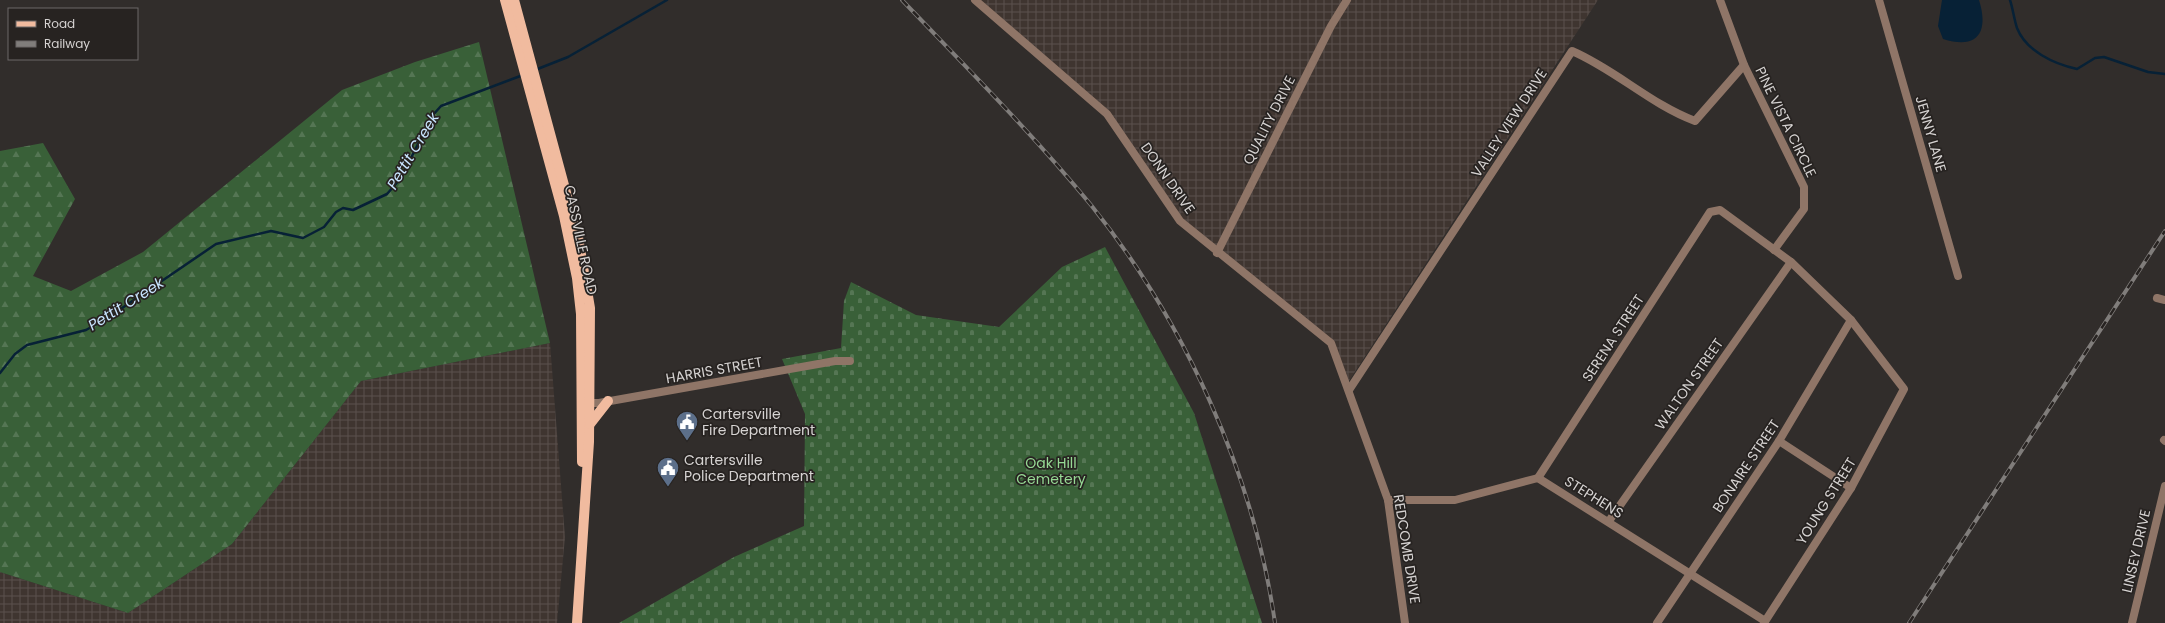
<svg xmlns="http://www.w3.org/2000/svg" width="2165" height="623" font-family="Poppins,sans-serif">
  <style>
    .industrial { fill: url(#industrial-grid) }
    .forest { fill: url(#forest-firs) }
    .cemetery { fill: url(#cemetery-stones) }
    .water { fill: #072136 }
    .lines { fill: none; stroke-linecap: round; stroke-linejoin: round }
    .stream { stroke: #072136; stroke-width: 2.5 }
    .minor { stroke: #8f7567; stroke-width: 8 }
    .major { stroke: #f1bb9f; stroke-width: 10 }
    .rail-casing { stroke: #807d7b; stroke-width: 4 }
    .rail { stroke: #272321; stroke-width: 2.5; stroke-dasharray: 8; stroke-linecap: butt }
    .labels { text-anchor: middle; stroke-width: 3.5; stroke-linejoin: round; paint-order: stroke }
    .street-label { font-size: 14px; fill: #d6d3d2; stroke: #272321 }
    .poi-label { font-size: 14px; fill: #d6d3d2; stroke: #272321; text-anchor: start }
    .park-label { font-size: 14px; fill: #96d994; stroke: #272321 }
    .water-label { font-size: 15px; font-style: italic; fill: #c9e5ff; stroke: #272321 }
  </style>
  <defs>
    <pattern id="industrial-grid" width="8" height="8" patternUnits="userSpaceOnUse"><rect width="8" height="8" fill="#3f3530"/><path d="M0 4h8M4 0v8" fill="none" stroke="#5a514d"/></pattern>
    <pattern id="forest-firs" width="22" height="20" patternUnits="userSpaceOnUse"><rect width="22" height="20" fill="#396038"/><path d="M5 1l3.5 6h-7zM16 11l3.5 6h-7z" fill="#557654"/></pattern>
    <pattern id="cemetery-stones" width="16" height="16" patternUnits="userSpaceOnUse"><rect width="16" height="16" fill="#396038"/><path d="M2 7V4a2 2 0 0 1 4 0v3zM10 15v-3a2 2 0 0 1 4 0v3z" fill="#557654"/></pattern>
  </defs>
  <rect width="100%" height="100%" fill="#312d2b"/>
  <g class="industrial">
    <path d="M977,0H1598L1347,384L1333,348L1180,221L1107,114Z"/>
    <path d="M550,343L565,537L557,623H0V572L128,613L232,544L361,381Z"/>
  </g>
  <path class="forest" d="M479,42L550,343L361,381L232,544L128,613L0,572V151L43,143L75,199L33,276L71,291L143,252L342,90L415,62Z"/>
  <path class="cemetery" d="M1105,247L1194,413L1262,623H619L734,557L804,526L805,414L782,359L841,348L844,301L851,282L916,315L999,327L1062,267Z"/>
  <path class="water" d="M1942,0H1979C1989,32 1978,50 1943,39L1938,26Z"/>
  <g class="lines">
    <g class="stream">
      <path d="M2010,0C2013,9 2014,19 2017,28C2026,51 2054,64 2077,69L2095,58L2104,57L2148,72L2165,74"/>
      <path d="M535,70L568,57L667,0"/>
      <path d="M0,373L15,354L27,345L86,330L109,317L216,244L271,231L303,238L324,227L336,212L343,208L353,210L387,194L401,178L432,116L441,106L523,75"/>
    </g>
    <g class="minor">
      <path d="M975,0L1107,114L1180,221L1331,343L1388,500L1405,623"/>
      <path d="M1720,0L1744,65L1804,187V209L1774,250"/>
      <path d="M1879,0L1958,276"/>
      <path d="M1217,253L1331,26L1347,0"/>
      <path d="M2157,298L2165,300"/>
      <path d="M1349,390L1572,51C1616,70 1650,104 1695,121L1744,65"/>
      <path d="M584,403H599L835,361H850"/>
      <path d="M2164,440L2165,441"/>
      <path d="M1779,441L1851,488"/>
      <path d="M1538,478L1710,212L1720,210L1791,262L1851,320L1904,389L1851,488L1764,623"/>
      <path d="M1388,500H1455L1538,478L1765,621"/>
      <path d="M1609,521L1791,262"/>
      <path d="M1657,623L1779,441L1851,320"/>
      <path d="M2132,623L2165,486"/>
    </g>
    <g class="major">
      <path d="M505,0L564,216L577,278L581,314L582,462"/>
      <path d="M514,0L578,237L590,308L589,442L577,623"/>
      <path d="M590,424L608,401"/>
    </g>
    <g class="rail-casing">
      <g id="rail">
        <path d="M902,0C966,67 1032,133 1091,205C1185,322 1254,475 1275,623"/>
        <path d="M1909,623L2165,231"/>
      </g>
    </g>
    <use href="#rail" class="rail"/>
  </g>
  <defs>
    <g id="civic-pin" transform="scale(1.15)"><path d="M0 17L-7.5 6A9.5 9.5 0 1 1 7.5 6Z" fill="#5c6f8a" stroke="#272321"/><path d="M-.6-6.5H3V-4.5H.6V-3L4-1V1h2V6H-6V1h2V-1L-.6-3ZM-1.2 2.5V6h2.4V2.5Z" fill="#fff"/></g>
  </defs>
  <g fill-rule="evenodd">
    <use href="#civic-pin" x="687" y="422"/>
    <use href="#civic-pin" x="668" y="468"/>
  </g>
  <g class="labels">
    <g class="street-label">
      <text transform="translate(1269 120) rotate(-63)" y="5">QUALITY DRIVE</text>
      <text transform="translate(1786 122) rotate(64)" y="5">PINE VISTA CIRCLE</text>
      <text transform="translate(1509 123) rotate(-57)" y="5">VALLEY VIEW DRIVE</text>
      <text transform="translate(1931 134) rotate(74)" y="5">JENNY LANE</text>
      <text transform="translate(1168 178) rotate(55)" y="5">DONN DRIVE</text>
      <text transform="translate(581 240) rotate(78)" y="5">CASSVILLE ROAD</text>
      <text transform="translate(1613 338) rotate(-57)" y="5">SERENA STREET</text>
      <text transform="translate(714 370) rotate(-10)" y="5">HARRIS STREET</text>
      <text transform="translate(1689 384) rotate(-55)" y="5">WALTON STREET</text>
      <text transform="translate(1746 466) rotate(-56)" y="5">BONAIRE STREET</text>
      <text transform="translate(1594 497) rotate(32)" y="5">STEPHENS</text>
      <text transform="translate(1826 501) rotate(-58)" y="5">YOUNG STREET</text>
      <text transform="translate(1407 549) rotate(81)" y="5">REDCOMB DRIVE</text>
      <text transform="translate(2136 551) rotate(-77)" y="5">LINSEY DRIVE</text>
    </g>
    <g class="poi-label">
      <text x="702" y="419">Cartersville<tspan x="702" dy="16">Fire Department</tspan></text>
      <text x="684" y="465">Cartersville<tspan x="684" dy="16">Police Department</tspan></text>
    </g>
    <g class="park-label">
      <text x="1051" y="468">Oak Hill<tspan x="1051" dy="16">Cemetery</tspan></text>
    </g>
    <g class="water-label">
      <text transform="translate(413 151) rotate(-59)" y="5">Pettit Creek</text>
      <text transform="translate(126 304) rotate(-32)" y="5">Pettit Creek</text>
    </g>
  </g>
  <rect x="8" y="8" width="130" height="52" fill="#272321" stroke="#6d6968"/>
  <rect x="16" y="21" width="20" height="6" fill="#f1bb9f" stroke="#6d6968"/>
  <text x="44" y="28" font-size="12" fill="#d6d3d2">Road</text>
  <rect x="16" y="41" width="20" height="6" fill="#807d7b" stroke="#6d6968"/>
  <text x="44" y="48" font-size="12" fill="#d6d3d2">Railway</text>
</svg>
